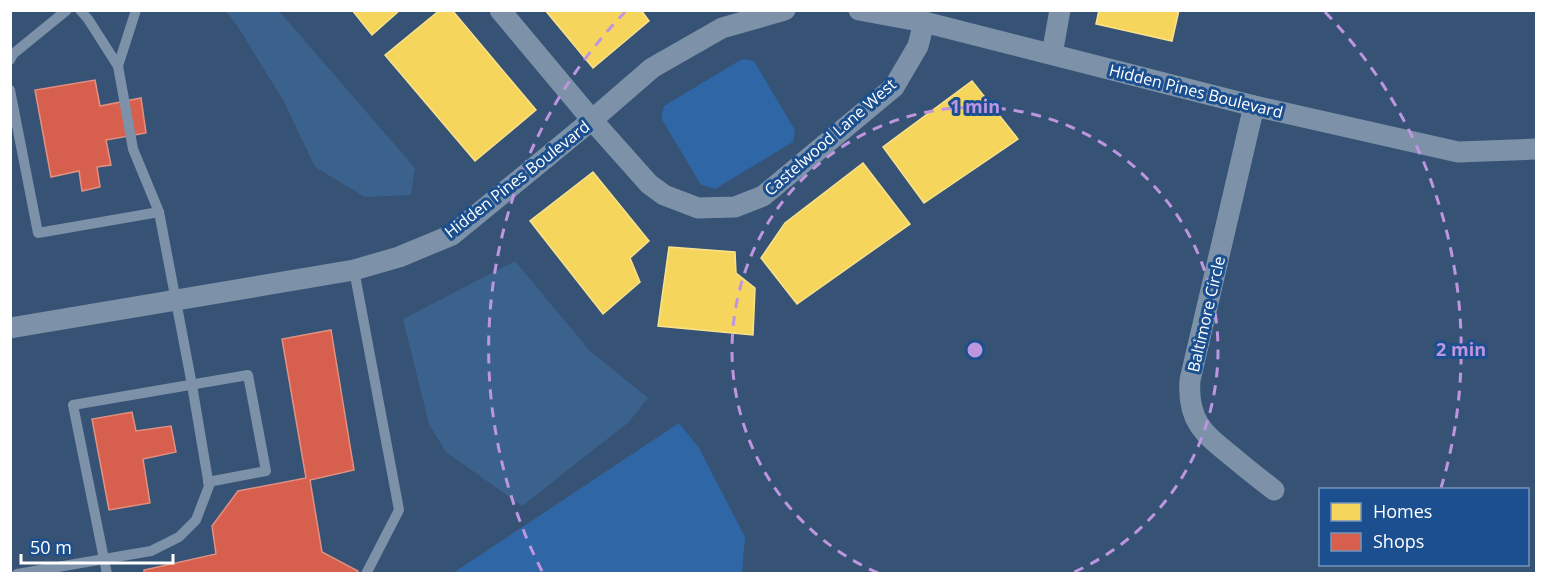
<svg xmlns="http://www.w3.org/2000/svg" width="1547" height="584" font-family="'Open Sans',sans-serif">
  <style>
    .green { fill: #2f66a5 }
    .water { fill: #3b618d }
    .homes { fill: #f6d55c; stroke: #f9e28d; stroke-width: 1.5 }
    .shops { fill: #d6604d; stroke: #e29082; stroke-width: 1.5 }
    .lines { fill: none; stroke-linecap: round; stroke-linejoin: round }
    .service { stroke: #7d92a8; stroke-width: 10 }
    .minor { stroke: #7d92a8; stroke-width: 21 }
    .ring { fill: none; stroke: #bd96df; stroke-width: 3; stroke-dasharray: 10 8 }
    .labels { text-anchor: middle; stroke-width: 6; stroke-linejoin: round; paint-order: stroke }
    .street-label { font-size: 16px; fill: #fff; stroke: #1b4f8f }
    .centre { fill: #bd96df; stroke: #1b4f8f; stroke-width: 3 }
    .ring-label { font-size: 18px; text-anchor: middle; font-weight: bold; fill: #bd96df; stroke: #1b4f8f; stroke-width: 6; stroke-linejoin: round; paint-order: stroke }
  </style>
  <rect width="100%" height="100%" fill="#365274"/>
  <g class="green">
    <path d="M742,59L754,61L795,130L793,142L715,189L701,185L661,118L664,106Z"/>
    <path d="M679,423L699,448L745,537L742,573H453Z"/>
  </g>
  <g class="water">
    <path d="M226,11H279L415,168L411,195L365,197L315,167L283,100L238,27Z"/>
    <path d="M515,261L590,351L648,398L629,422L522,506L446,452L429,424L403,319Z"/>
  </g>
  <g class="homes">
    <path d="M352,10H400L372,35Z"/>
    <path d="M440,10H452L536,110L475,161L385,55Z"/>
    <path d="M545,10H641L649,21L593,68Z"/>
    <path d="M1099,10H1179L1172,41L1096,24Z"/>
    <path d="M972,81L1018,139L924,203L883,147Z"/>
    <path d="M863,163L910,224L797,304L761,258L785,223Z"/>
    <path d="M593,172L649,241L630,258L640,282L603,314L530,221Z"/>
    <path d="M669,247L735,252L736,273L755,288L753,335L658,326Z"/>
  </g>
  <g class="shops">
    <path d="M95,80L100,106L141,98L146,133L106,140L111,165L97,167L100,187L82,191L79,171L51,177L35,90Z"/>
    <path d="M331,330L354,470L310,480L322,552L358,571L357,574H144V570L216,554L212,526L238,491L306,478L282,339Z"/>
    <path d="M132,412L136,431L171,426L176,452L143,459L150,503L109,510L92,419Z"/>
  </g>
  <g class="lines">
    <g class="service">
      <path d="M10,60L13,54L67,10"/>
      <path d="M118,66L136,10"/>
      <path d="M10,90L38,233L159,212"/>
      <path d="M354,270L399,510L366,574"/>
      <path d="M17,574L151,551L179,537L196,520L209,486L192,385L159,212L133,149L118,66L88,19L80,10"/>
      <path d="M107,574L73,405L248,375L266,471L208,482"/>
    </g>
    <g class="minor">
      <path d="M500,10L592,120L649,184L664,195L698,208L735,207L763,196L894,87L918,46L924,22"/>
      <path d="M859,10L924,22L1254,106L1458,152L1536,149"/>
      <path d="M1052,54L1060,10"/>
      <path d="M1254,106L1190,380C1187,421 1204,434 1234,458C1247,469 1261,480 1274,490"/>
      <path d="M10,328L354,270L399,257L452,235L592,120L652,68L722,28L785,10"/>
    </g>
  </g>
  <g class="ring">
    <path d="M878 573A243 243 0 1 1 1072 573"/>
    <path d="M542 571A486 486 0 0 1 625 12M1325 12A486 486 0 0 1 1441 488"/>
  </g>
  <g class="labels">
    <g class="street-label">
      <text transform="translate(1196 91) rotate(14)" y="6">Hidden Pines Boulevard</text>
      <text transform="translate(830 137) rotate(-41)" y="6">Castelwood Lane West</text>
      <text transform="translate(517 179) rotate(-38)" y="6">Hidden Pines Boulevard</text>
      <text transform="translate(1206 314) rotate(-77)" y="6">Baltimore Circle</text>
    </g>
  </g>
  <circle cx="975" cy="350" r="9" class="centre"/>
  <g class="ring-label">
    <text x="975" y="113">1 min</text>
    <text x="1461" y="356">2 min</text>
  </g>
  <rect width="1547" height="584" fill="none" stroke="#ffffff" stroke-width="24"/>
  <rect x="1319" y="488" width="210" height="78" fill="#1b4f8f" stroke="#7695bc" stroke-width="1.5"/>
  <rect x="1331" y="503" width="30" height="18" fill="#f6d55c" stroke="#7695bc" stroke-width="1.5"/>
  <text x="1373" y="518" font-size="18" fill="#ffffff">Homes</text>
  <rect x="1331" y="533" width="30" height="18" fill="#d6604d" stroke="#7695bc" stroke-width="1.5"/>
  <text x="1373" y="548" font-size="18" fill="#ffffff">Shops</text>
  <path d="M21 554v9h152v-9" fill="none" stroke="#ffffff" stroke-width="3"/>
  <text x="30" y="554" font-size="18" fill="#ffffff" stroke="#1b4f8f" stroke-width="4.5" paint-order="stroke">50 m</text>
</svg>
